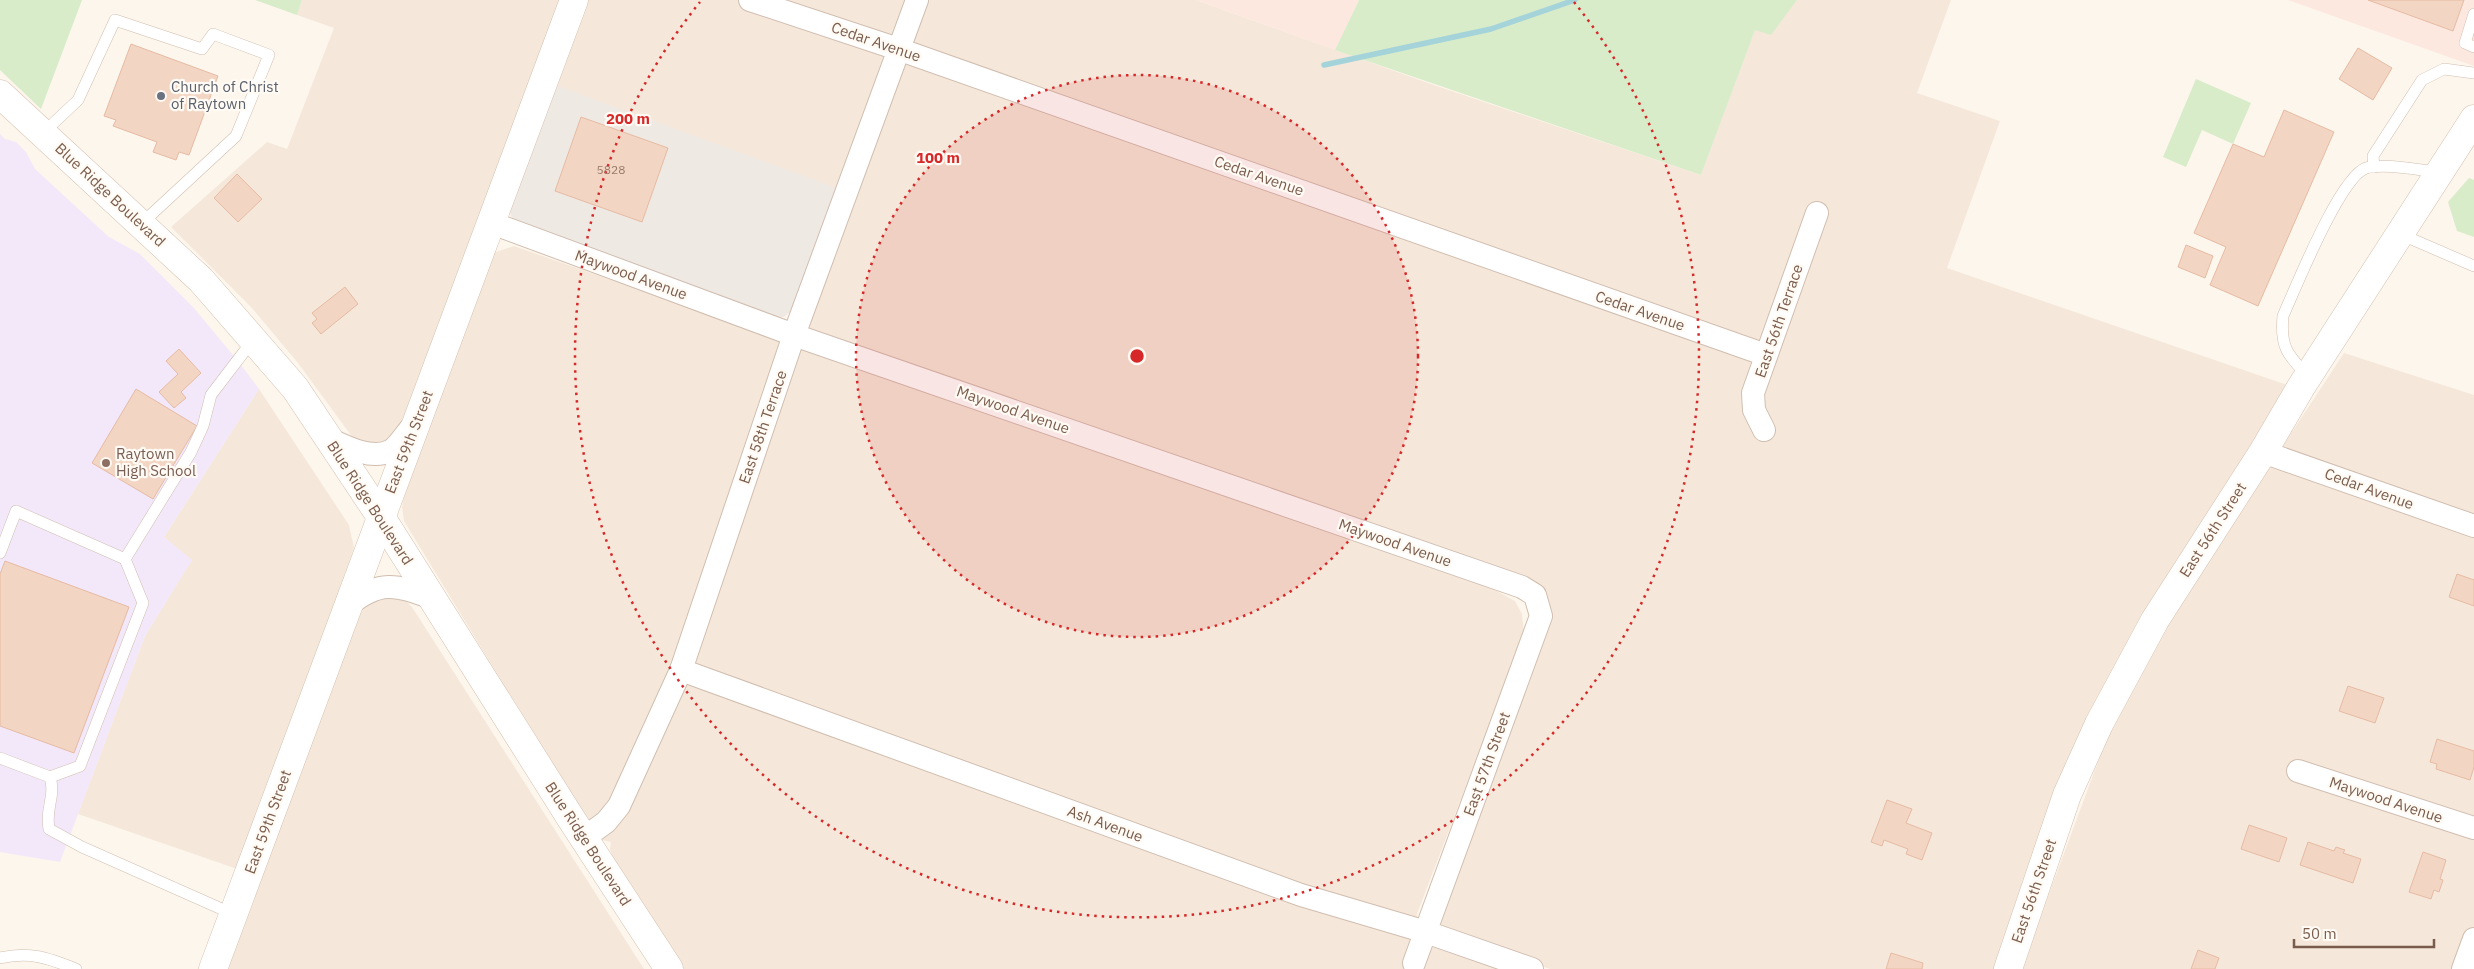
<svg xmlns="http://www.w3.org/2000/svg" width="2474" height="969" font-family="'IBM Plex Sans',sans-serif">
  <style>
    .residential { fill: #f5e8da }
    .commercial { fill: #fde8e0 }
    .industrial { fill: #efe9e4 }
    .education { fill: #f3e8fa }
    .green { fill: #d8ecc9 }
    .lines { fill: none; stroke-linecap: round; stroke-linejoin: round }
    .stream { stroke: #a5d3da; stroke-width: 5.5 }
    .building { fill: #f3d5c3; stroke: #e6bba3 }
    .lane-casing { stroke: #d1beb0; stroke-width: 12 }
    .street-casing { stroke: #d1beb0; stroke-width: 24 }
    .secondary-casing { stroke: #d6c0b0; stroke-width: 29 }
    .lane { stroke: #fff; stroke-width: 11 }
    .street { stroke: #fff; stroke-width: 22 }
    .secondary { stroke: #fff; stroke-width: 28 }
    .ring { fill: none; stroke: #d62828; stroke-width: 2.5; stroke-dasharray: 2.5 5 }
    .worship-dot { fill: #6b7280; stroke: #fffaf3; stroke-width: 2 }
    .education-dot { fill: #8d6e63; stroke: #fffaf3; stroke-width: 2 }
    .labels { text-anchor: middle; stroke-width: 4.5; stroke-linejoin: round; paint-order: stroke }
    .number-label { font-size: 12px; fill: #987a6a }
    .street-label { font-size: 15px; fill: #7a5c4d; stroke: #fffaf3 }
    .worship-label { font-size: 15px; fill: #5b616d; stroke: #fffaf3; text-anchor: start }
    .education-label { font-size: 15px; fill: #785e54; stroke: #fffaf3; text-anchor: start }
    .centre { fill: #d62828; stroke: #fffaf3; stroke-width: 2.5 }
    .ring-label { font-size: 15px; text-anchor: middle; font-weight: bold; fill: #d62828; stroke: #fffaf3; stroke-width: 4.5; stroke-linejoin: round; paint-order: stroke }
  </style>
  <rect width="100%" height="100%" fill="#fdf6ec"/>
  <g class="residential">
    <path d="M302,0H560L401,424L395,435L381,444L369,445L353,438L298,363L251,307L171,227L267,142L287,149L334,28L297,15Z"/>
    <path d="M586,0H1196L1431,84L1701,175L1755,29L1771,34L1797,0H1951L1917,93L2000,121L1947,268L2293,387L2127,648L1999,969H1550L1451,934L1442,927L1439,916L1549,612L1544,589L814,335L808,329L806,322L555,85Z"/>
    <path d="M514,246L1493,589L1515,601L1522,614L1524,634L1417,914L1418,940L1500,969H684L613,859L610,849L611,842L602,840L574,800L404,521L402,507L404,497L484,271L493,253Z"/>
    <path d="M2344,353L2474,395V969H2021L2112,724L2140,670L2195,579Z"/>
    <path d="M259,389L349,525L354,548L240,870L78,814L145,636L191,561L164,537Z"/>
    <path d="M384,596L403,598L412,607L644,969H224L358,617L366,605Z"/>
  </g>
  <g class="commercial">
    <path d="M1196,0H1359L1335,50Z"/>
    <path d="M2288,0H2474V66Z"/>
  </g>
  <path class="industrial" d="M555,85L837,188L790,312L784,317H774L516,222L511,216L509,208Z"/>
  <path class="education" d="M0,134L5,139L16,142L26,152L35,169L109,237L140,254L193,307L238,361L259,389L164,537L192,560L145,636L60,862L0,852Z"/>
  <g class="green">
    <path d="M0,0H82L41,109L0,70Z"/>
    <path d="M255,0H302L297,15Z"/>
    <path d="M1359,0H1797L1771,35L1755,30L1701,175L1335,50Z"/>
    <path d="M2196,79L2251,103L2233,144L2202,130L2186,167L2163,157Z"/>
    <path d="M2469,178L2474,180V237L2457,231L2448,202Z"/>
  </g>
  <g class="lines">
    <path class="stream" d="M1324,65L1491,29L1575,0"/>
  </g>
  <g class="building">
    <path d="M2368,0H2464L2453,31Z"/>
    <path d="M131,44L218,76L189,155L179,152L176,160L153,152L157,142L113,126L116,120L104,116Z"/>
    <path d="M2358,48L2392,68L2373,100L2339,79Z"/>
    <path d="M2284,110L2334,132L2258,306L2210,285L2226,247L2194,233L2233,144L2264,157Z"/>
    <path d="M581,117L668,148L642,222L555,191Z"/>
    <path d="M237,174L262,199L238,222L214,198Z"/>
    <path d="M2186,245L2213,256L2205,278L2178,267Z"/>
    <path d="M345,287L358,304L321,334L312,323L317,319L312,313Z"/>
    <path d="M179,349L201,373L181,392L186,398L174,408L159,392L178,374L166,361Z"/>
    <path d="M136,389L197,426L153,499L92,463Z"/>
    <path d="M5,561L129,607L74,753L0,726V574Z"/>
    <path d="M2457,574L2474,580V606L2449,597Z"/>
    <path d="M2348,686L2384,698L2375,723L2339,711Z"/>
    <path d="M2437,739L2474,751V767L2470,780L2436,769L2437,764L2430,762Z"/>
    <path d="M1887,800L1912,809L1906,823L1932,833L1922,860L1906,854L1908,849L1884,840L1882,846L1871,842Z"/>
    <path d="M2249,825L2287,838L2279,862L2241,849Z"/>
    <path d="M2308,842L2334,851L2336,847L2345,850L2343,853L2361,859L2353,883L2300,865Z"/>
    <path d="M2423,852L2446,860L2440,879L2443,880L2439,892L2434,890L2431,899L2409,892Z"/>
    <path d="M2198,950L2219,958L2215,969H2191Z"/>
    <path d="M1891,953L1923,963L1922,969H1886Z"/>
  </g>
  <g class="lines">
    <g class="lane-casing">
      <g id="lane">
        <path d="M2474,14L2465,43L2474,47"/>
        <path d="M43,133L78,100L115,20L202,49L213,34L269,55L236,136L141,224"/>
        <path d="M2374,167L2373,156L2422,80L2444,69L2474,73"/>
        <path d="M2400,234L2474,266"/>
        <path d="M2308,376C2287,355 2280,346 2283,316C2296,287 2340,177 2366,168C2384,163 2418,170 2438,172"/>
        <path d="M0,553L16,511L125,559"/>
        <path d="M0,758L50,777C56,797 45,807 49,829L82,847L233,914"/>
        <path d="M50,777L80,766L143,603L125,559L191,452L203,426L211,395L253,340"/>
        <path d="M0,958C30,951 48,958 76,969"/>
      </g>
    </g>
    <g class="street-casing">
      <g id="street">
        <path d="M750,0L898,49L1766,355"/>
        <path d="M492,223L794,335L1522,587L1535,595L1541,616L1414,963"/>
        <path d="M1764,430L1754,410L1753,393L1817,213"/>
        <path d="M329,439C346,447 371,460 390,451C398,447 406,433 412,427"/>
        <path d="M2263,452L2474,526"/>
        <path d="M348,606C379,579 397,585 432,598"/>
        <path d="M681,670L1301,895L1426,932L1532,969"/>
        <path d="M2298,771L2474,828"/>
        <path d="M584,838L606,822L619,806L681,670L794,335L917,0"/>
        <path d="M2463,969L2474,939"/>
      </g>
    </g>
    <g class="secondary-casing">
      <g id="secondary">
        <path d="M0,94L201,280L295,388L381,517L570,817L669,969"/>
        <path d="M213,969L574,0"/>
        <path d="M2008,969L2067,795L2099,724L2155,620L2263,452L2301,387L2474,119"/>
      </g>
    </g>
    <use href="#lane" class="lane"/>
    <use href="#street" class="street"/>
    <use href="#secondary" class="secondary"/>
  </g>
  <circle cx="1137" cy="356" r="281" fill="#d62828" fill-opacity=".12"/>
  <g class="ring">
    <circle cx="1137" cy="356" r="281"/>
    <path d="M1574 2A562 562 0 1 1 700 2"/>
  </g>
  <circle class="worship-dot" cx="161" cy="96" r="5"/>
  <circle class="education-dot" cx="106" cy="463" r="5"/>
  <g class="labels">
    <g class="number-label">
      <text x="611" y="174">5828</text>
    </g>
    <g class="street-label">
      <text transform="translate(876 42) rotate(19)" y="5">Cedar Avenue</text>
      <text transform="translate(1259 176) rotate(19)" y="5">Cedar Avenue</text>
      <text transform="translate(110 195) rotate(43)" y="5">Blue Ridge Boulevard</text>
      <text transform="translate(631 275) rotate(20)" y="5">Maywood Avenue</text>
      <text transform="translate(1640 311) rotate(19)" y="5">Cedar Avenue</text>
      <text transform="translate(1779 321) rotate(-71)" y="5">East 56th Terrace</text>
      <text transform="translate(1013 410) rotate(19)" y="5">Maywood Avenue</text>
      <text transform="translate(763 427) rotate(-71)" y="5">East 58th Terrace</text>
      <text transform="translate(409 442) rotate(-69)" y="5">East 59th Street</text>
      <text transform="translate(2369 489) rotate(20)" y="5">Cedar Avenue</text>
      <text transform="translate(370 503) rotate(57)" y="5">Blue Ridge Boulevard</text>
      <text transform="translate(2213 530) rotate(-57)" y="5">East 56th Street</text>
      <text transform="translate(1395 543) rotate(19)" y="5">Maywood Avenue</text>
      <text transform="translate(1487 764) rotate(-70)" y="5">East 57th Street</text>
      <text transform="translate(2386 800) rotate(18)" y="5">Maywood Avenue</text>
      <text transform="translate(268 822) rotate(-70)" y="5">East 59th Street</text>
      <text transform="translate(1105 824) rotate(20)" y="5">Ash Avenue</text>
      <text transform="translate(588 844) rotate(57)" y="5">Blue Ridge Boulevard</text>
      <text transform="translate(2034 891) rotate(-71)" y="5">East 56th Street</text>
    </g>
    <g class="worship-label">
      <text x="171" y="92">Church of Christ<tspan x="171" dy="17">of Raytown</tspan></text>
    </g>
    <g class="education-label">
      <text x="116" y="459">Raytown<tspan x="116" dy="17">High School</tspan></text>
    </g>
  </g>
  <circle cx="1137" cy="356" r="8" class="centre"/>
  <g class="ring-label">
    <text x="628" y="124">200 m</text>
    <text x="938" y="163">100 m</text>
  </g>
  <path d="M2294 939v8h140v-8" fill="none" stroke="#7a5c4d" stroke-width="2.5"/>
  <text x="2302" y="939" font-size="15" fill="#7a5c4d" stroke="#fffaf3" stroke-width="4" paint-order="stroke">50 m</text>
</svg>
